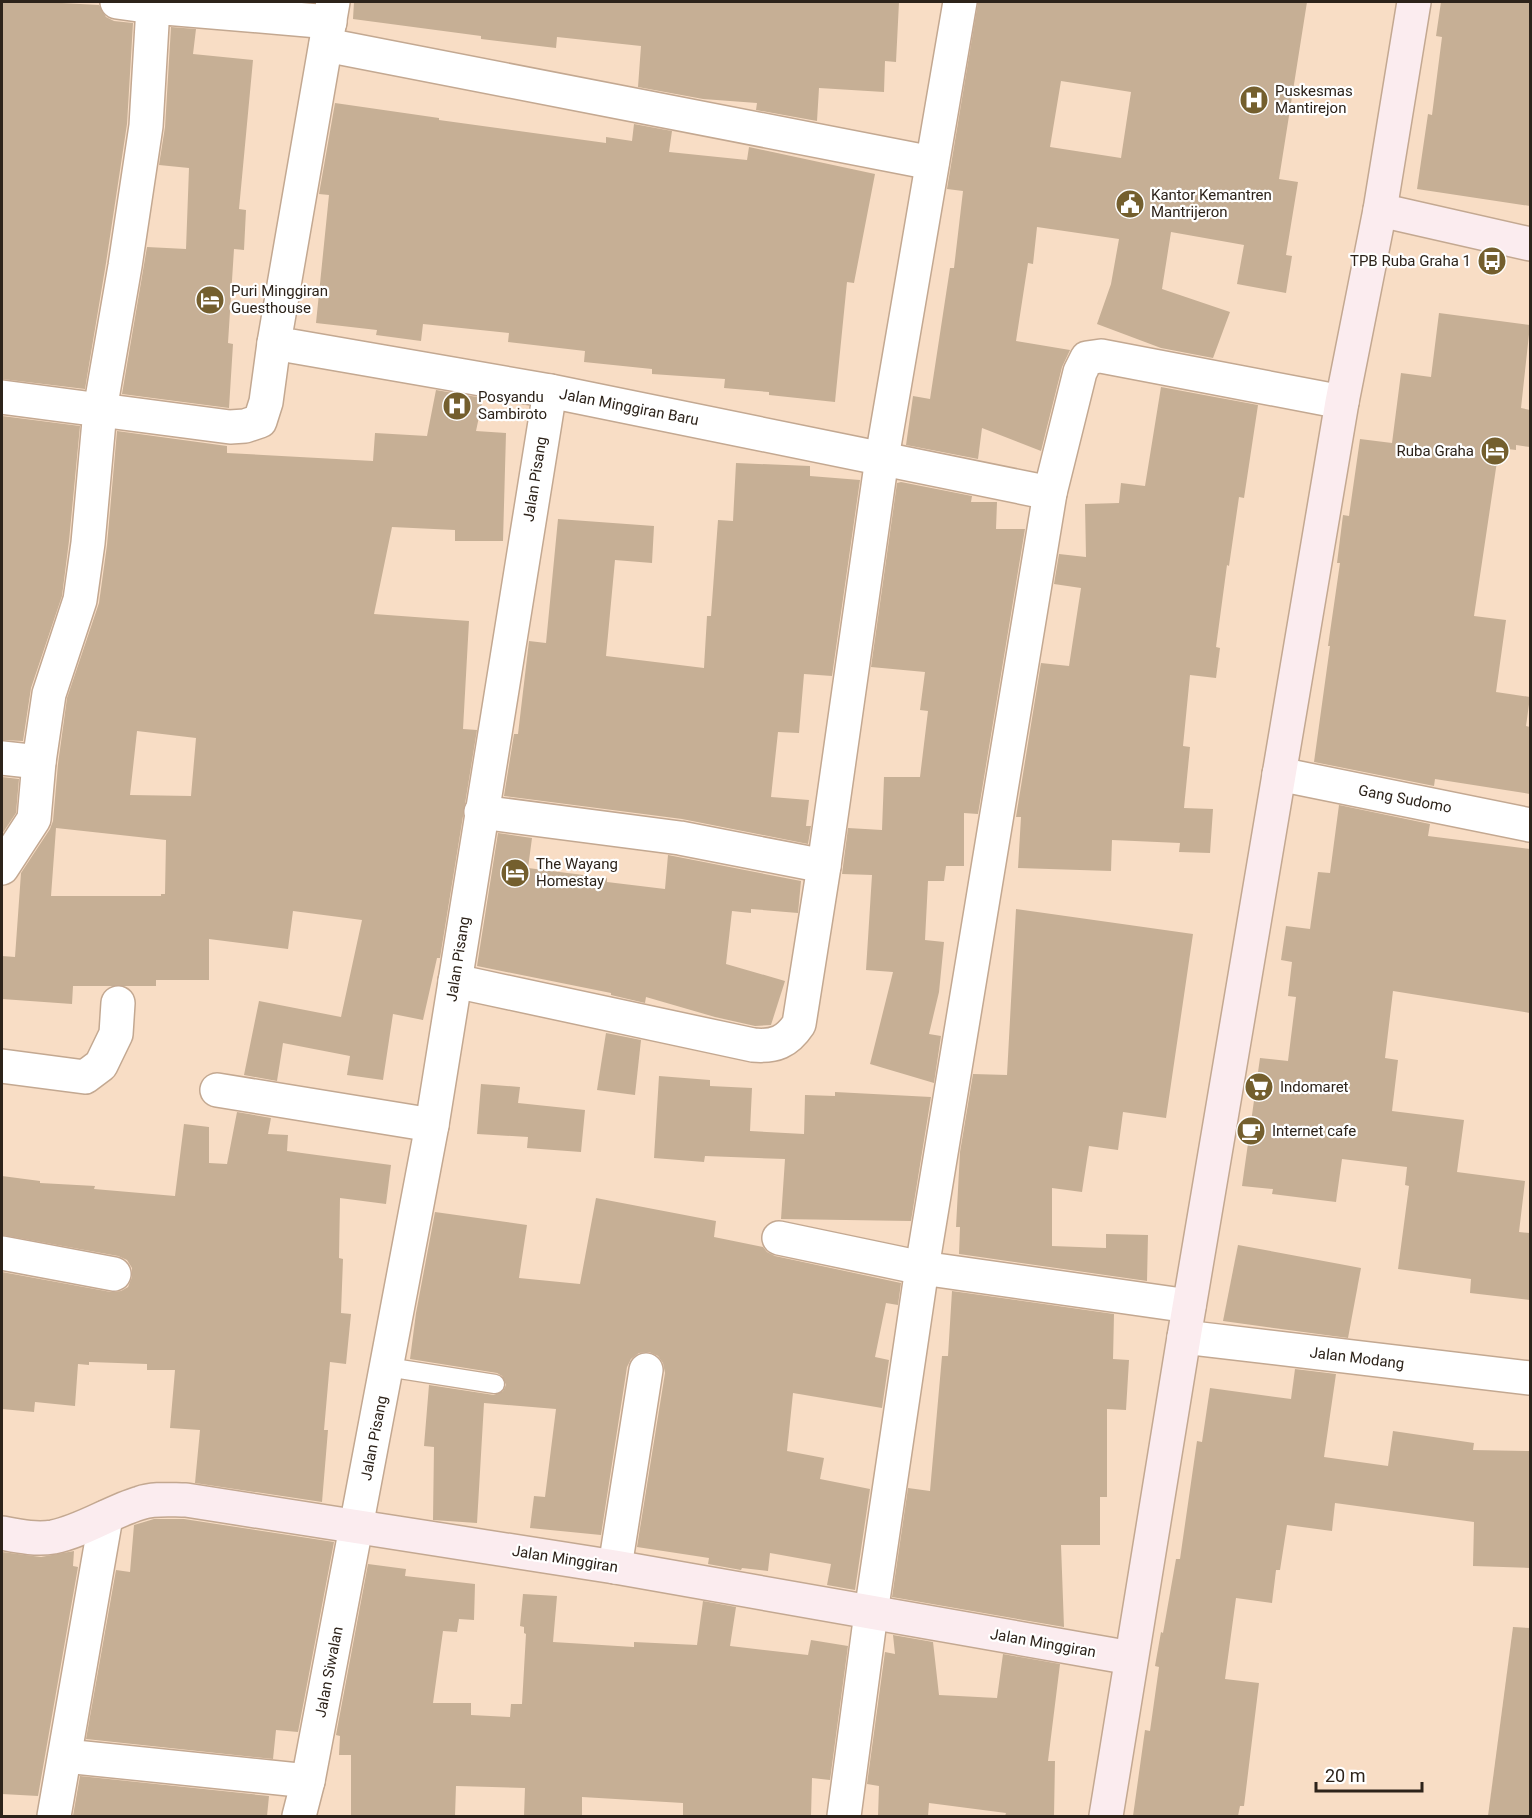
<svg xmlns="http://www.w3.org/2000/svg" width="1532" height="1818" font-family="Roboto,sans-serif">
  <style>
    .building { fill: #c6af95; fill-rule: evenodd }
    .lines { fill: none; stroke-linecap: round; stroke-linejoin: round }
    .lane-casing { stroke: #c3a891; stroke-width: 21 }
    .street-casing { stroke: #c3a891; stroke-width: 36 }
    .secondary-casing { stroke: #c3a891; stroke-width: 36 }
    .lane { stroke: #fff; stroke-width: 18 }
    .street { stroke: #fff; stroke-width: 33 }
    .secondary { stroke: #fbecef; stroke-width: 33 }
    .labels { text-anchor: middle; stroke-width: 4.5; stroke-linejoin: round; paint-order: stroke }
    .poi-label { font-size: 15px; fill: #2d231a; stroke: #fff; text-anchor: start }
    .street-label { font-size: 15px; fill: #2d231a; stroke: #fff }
  </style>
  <rect width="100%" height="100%" fill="#f8ddc5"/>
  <g class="building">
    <path d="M2,2H62V3L99,5L106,17L114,21L133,23L127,124L106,263L85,389L2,379Z"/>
    <path d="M354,2H899L896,62L885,61L884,92L819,88L817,121L756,110L757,103L703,99L638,87L641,46L557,37L556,48L481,39V36L353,19Z"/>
    <path d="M978,2H1307L1279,179L1298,182L1286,255L1292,256L1286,293L1237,284L1244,245L1171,232L1162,289L1230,312L1213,358L1161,348L1097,324L1111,284L1119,239L1037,227L1033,264L1028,263L1016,341L1070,350L1062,367L1041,451L982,428L978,459L906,445L913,396L930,399L950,268H954L963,191L947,189ZM1061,81L1131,92L1121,158L1050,147Z"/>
    <path d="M1441,2H1530V206L1417,189L1428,114L1432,115L1442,37L1436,36Z"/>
    <path d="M171,27L196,29L193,54L253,60L239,209L246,210L244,250L234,249L228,343L233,344L229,408L122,394L147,247L186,249L189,168L159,165L165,127Z"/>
    <path d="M335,103L439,118V120L606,143V137L632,141L634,124L672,131L669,152L747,160L749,147L875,174L854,283L847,282L835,402L769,395V392L724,388L725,379L652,374V369L584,362L585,351L508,342L509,333L423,324L421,341L376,335L377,330L316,323L329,195L319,194Z"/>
    <path d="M1439,313L1530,325L1521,408L1530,410V447L1516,445V450L1499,448L1474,616L1506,620L1496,692L1530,697L1526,726L1530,727V794L1435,779L1434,786L1314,762L1330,646H1328L1340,563H1337L1343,515L1349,516L1360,439L1392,443L1401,373L1431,377Z"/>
    <path d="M1161,387L1258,405L1244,498L1239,497L1229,566L1227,565L1216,647L1220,648L1216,678L1190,675L1183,746L1190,747L1184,808L1213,809L1210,853L1179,852L1180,843L1112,840L1111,871L1018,868L1021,817H1016L1041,663L1069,666L1081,588L1054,584L1059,554L1086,557L1085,504L1119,503L1121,483L1145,486Z"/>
    <path d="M436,390L483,398L476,431L506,433L503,541H455V530L392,527L374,614L469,621L463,729L477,730L440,958H437L423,1020L393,1014L383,1080L347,1075L350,1056L283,1043L277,1081L244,1075L259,1001L341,1017L362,920L293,911L288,949L209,939V980H156V986H73L72,1004L2,999V956L15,957L21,873L50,829L53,821L58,764L67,698L99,603L107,545L117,431L227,446V453L373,461L375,433L427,436ZM137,731L196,738L191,796L130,795ZM56,828L166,840L165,894H161V896H51Z"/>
    <path d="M2,416L80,426L69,541L62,596L31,688L23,741L2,740Z"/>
    <path d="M736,463L810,466V476L860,480L832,676L804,674L799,733L778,732L771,797L809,800L806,826H811L808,844L682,819L504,796L514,734H518L529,641L546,643L558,519L654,526L652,563L615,560L606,656L704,668L707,616H711L718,520L733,521Z"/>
    <path d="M901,482L972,496L971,502H997L996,529H1025L978,814L964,813V866H946L944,881H928L925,940L944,942L939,992L929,1034L941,1036L934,1083L870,1064L893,972L866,970L872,875L842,874L848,828L882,830L884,777H920L928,711L920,710L925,672L871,667L897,483Z"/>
    <path d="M2,777L19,779L16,813L2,834Z"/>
    <path d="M1339,805L1430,824L1428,836L1530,849V1013L1393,991L1385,1058L1398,1060L1392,1111L1464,1120L1457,1172L1525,1181L1519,1232L1530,1233V1300L1470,1293L1471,1279L1398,1269L1409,1186L1405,1185L1407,1167L1342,1159L1336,1202L1272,1194L1273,1189L1242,1186L1260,1058L1288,1061L1296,997L1288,996L1292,962L1281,960L1286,926L1310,929L1318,872L1330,873Z"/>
    <path d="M498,833L532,838L528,868L607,878V882L665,889L668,855L801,881L798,913L751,909V913L732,911L726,964L785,981L771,1025L755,1026L715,1017L646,997L645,1003L611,995V993L477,966Z"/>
    <path d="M1016,909L1193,934L1166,1118L1123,1112L1118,1150L1089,1146L1082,1192L1052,1188V1246L1106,1248V1234L1148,1235L1147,1281L959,1254L960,1227H956L960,1152L973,1074L1007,1075Z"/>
    <path d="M606,1033L641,1040L635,1095L597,1090Z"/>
    <path d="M659,1076L710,1080V1086L752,1088L750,1131L804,1134L805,1095L835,1096V1092L931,1097L911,1221L781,1219L785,1159L705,1156L704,1162L654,1158Z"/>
    <path d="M481,1084L520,1087L518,1103L585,1110L581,1152L527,1148L528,1137L477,1134Z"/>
    <path d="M237,1112L271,1118L268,1134L288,1135L287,1151L391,1165L386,1204L340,1198L339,1258L343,1259L341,1313L351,1314L346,1364L330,1362L324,1430H328L322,1502L195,1483L200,1430L170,1428L175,1370H147V1364L89,1362V1365L78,1364L75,1406L35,1402L34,1412L2,1409V1272L111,1292L121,1291L128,1287L132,1277V1268L127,1260L118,1256L2,1235V1176L40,1181V1183L95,1186L94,1189L175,1196L184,1124L209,1127V1163L227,1164Z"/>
    <path d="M596,1198L716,1221L714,1237L763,1247L767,1252L775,1256L901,1283L898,1305L886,1303L875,1357L889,1360L882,1408L793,1393L787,1451L824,1458L820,1479L870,1489L855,1590L827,1585L831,1564L770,1553L768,1571L742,1568L741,1570L708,1564L709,1558L637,1547L665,1373L663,1363L658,1356L649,1352L639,1353L631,1359L627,1367L601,1535L530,1528L534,1496L545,1497L556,1409L484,1403L477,1523L433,1520L434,1447L424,1446L429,1385L494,1395L503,1391L506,1385L502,1376L497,1373L410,1359L416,1313L435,1212L527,1225L519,1278L580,1284Z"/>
    <path d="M1238,1245L1361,1268L1348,1338L1223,1321Z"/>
    <path d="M952,1291L1114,1314L1113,1359L1129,1360L1126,1410L1107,1409V1497H1100V1545H1061L1064,1627L892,1597L908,1488L930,1491L942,1356H948Z"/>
    <path d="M1295,1369L1336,1374L1324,1457L1388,1466L1393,1431L1474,1443L1473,1450L1530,1451V1568L1473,1566L1474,1522L1335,1503L1332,1531L1287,1525L1280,1570H1276L1272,1603L1236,1598L1225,1679L1259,1683L1244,1806H1240L1238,1816H1133L1145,1730L1150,1731L1159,1667L1155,1666L1161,1632L1163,1633L1176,1559H1180L1197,1441L1202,1442L1210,1388L1291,1399Z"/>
    <path d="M154,1519H184L334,1542L298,1732L276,1730L273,1759L86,1739L116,1570L130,1572L134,1525Z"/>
    <path d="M74,1551L73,1566L78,1567L38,1796L2,1794V1552L41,1557Z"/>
    <path d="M368,1564L406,1569L405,1576L475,1584L474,1620L459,1619L457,1632L443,1631L433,1703H471V1715L510,1717L511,1704H522L526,1634L524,1633V1627L520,1626L523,1594L557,1596L553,1642L634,1647V1642L697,1645L703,1601L736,1607L730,1646L808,1655L811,1640L848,1646L830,1780L812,1778L811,1816H683V1803L582,1797V1816H524L525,1788L456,1786L455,1816H351V1755H339L340,1736L336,1735Z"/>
    <path d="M1513,1627L1530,1628V1816H1488Z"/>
    <path d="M893,1635L933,1642L939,1695L997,1698L1003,1654L1060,1664L1048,1761H1055L1054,1816H1005L1006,1813L929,1803L928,1816H878L879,1786L867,1784L885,1652L895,1654Z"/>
    <path d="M80,1776L269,1796L267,1816H73Z"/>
  </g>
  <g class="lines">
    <g class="lane-casing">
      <path id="lane" d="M387,1367L495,1384"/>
    </g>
    <g class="street-casing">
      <g id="street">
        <path d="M117,2L153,7"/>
        <path d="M333,2L274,343L550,391L1050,493"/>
        <path d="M326,45L932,163"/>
        <path d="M2,397L230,427L245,426L260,421L266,402L274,343"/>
        <path d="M2,758L39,762"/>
        <path d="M1279,774L1530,825"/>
        <path d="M481,812L680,838L824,866"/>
        <path d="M2,868L34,819L39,762L49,694L80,600L88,543L100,410L125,266L146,126L153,7L330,22"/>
        <path d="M455,981L753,1045C775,1047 787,1042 799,1024L824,866L882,458L960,2"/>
        <path d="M2,1066L85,1077L101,1065L116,1034L118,1003"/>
        <path d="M217,1090L432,1125"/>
        <path d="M779,1238L922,1268L1189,1306"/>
        <path d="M2,1253L114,1274"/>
        <path d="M1184,1337L1530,1378"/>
        <path d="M615,1567L646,1370"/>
        <path d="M65,1756L308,1781"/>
        <path d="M54,1816L106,1517"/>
        <path d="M299,1816L308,1781L432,1125L550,391"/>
        <path d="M844,1816L871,1613L922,1268L1050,493L1080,372L1087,358L1101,356L1342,402"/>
      </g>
    </g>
    <g class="secondary-casing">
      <g id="secondary">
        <path d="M1380,210L1530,244"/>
        <path d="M2,1533C18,1536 36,1540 53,1537C83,1531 110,1512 140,1503C154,1498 171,1500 186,1500L615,1567L1131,1658"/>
        <path d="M1106,1816L1184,1337L1342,402L1380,210L1414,2"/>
      </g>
    </g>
    <use href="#lane" class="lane"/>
    <use href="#street" class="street"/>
    <use href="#secondary" class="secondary"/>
  </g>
  <defs>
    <g id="hospital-disc" transform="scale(1.5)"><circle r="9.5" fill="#745f2e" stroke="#fff"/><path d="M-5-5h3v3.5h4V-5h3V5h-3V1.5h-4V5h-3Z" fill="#fff"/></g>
    <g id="civic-disc" transform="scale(1.5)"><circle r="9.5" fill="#745f2e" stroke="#fff"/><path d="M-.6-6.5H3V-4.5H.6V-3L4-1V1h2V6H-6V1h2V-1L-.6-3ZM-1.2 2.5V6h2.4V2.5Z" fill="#fff"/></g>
    <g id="bus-disc" transform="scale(1.5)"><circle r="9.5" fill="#745f2e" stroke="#fff"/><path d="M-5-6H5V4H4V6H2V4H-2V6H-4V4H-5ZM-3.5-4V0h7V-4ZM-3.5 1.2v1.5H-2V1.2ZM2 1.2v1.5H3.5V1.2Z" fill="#fff"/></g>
    <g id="hotel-disc" transform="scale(1.5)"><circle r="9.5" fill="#745f2e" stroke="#fff"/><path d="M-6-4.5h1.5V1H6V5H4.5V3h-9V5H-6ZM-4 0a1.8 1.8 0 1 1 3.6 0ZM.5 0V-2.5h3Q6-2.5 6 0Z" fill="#fff"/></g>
    <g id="supermarket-disc" transform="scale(1.5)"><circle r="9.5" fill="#745f2e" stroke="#fff"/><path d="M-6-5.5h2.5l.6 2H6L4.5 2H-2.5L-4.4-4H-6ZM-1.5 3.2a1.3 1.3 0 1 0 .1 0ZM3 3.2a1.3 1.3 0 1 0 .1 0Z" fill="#fff"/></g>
    <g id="cafe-disc" transform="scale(1.5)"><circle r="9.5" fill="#745f2e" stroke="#fff"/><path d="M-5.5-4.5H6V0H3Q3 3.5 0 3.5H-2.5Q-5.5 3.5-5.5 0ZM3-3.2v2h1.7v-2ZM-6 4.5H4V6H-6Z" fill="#fff"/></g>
  </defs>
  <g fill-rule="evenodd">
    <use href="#hospital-disc" x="1254" y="100"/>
    <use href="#civic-disc" x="1130" y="204"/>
    <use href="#bus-disc" x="1492" y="261"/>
    <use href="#hotel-disc" x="210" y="300"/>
    <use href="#hospital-disc" x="457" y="406"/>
    <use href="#hotel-disc" x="1495" y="451"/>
    <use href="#hotel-disc" x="515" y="873"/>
    <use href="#supermarket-disc" x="1259" y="1087"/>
    <use href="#cafe-disc" x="1251" y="1131"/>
  </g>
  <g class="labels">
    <g class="poi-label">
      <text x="1275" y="96">Puskesmas<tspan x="1275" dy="17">Mantirejon</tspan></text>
      <text x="1151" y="200">Kantor Kemantren<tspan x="1151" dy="17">Mantrijeron</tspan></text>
      <text x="1471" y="266" text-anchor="end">TPB Ruba Graha 1</text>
      <text x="231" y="296">Puri Minggiran<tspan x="231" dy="17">Guesthouse</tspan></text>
      <text x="478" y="402">Posyandu<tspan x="478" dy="17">Sambiroto</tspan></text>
      <text x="1474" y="456" text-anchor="end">Ruba Graha</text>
      <text x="536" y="869">The Wayang<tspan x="536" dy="17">Homestay</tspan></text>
      <text x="1280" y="1092">Indomaret</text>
      <text x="1272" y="1136">Internet cafe</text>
    </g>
    <g class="street-label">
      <text transform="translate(629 407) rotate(11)" y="5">Jalan Minggiran Baru</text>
      <text transform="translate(535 479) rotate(-81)" y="5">Jalan Pisang</text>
      <text transform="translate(1405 799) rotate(11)" y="5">Gang Sudomo</text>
      <text transform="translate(458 959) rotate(-81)" y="5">Jalan Pisang</text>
      <text transform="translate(1357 1358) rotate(7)" y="5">Jalan Modang</text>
      <text transform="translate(374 1438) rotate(-79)" y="5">Jalan Pisang</text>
      <text transform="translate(565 1559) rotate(9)" y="5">Jalan Minggiran</text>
      <text transform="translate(1043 1643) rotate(10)" y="5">Jalan Minggiran</text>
      <text transform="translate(329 1672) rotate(-79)" y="5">Jalan Siwalan</text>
    </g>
  </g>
  <rect width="1532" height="1818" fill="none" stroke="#2d231a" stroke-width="6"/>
  <path d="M1316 1782v9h106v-9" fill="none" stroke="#2d231a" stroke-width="3"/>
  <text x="1325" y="1782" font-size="18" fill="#2d231a" stroke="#ffffff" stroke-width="4.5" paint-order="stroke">20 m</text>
</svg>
